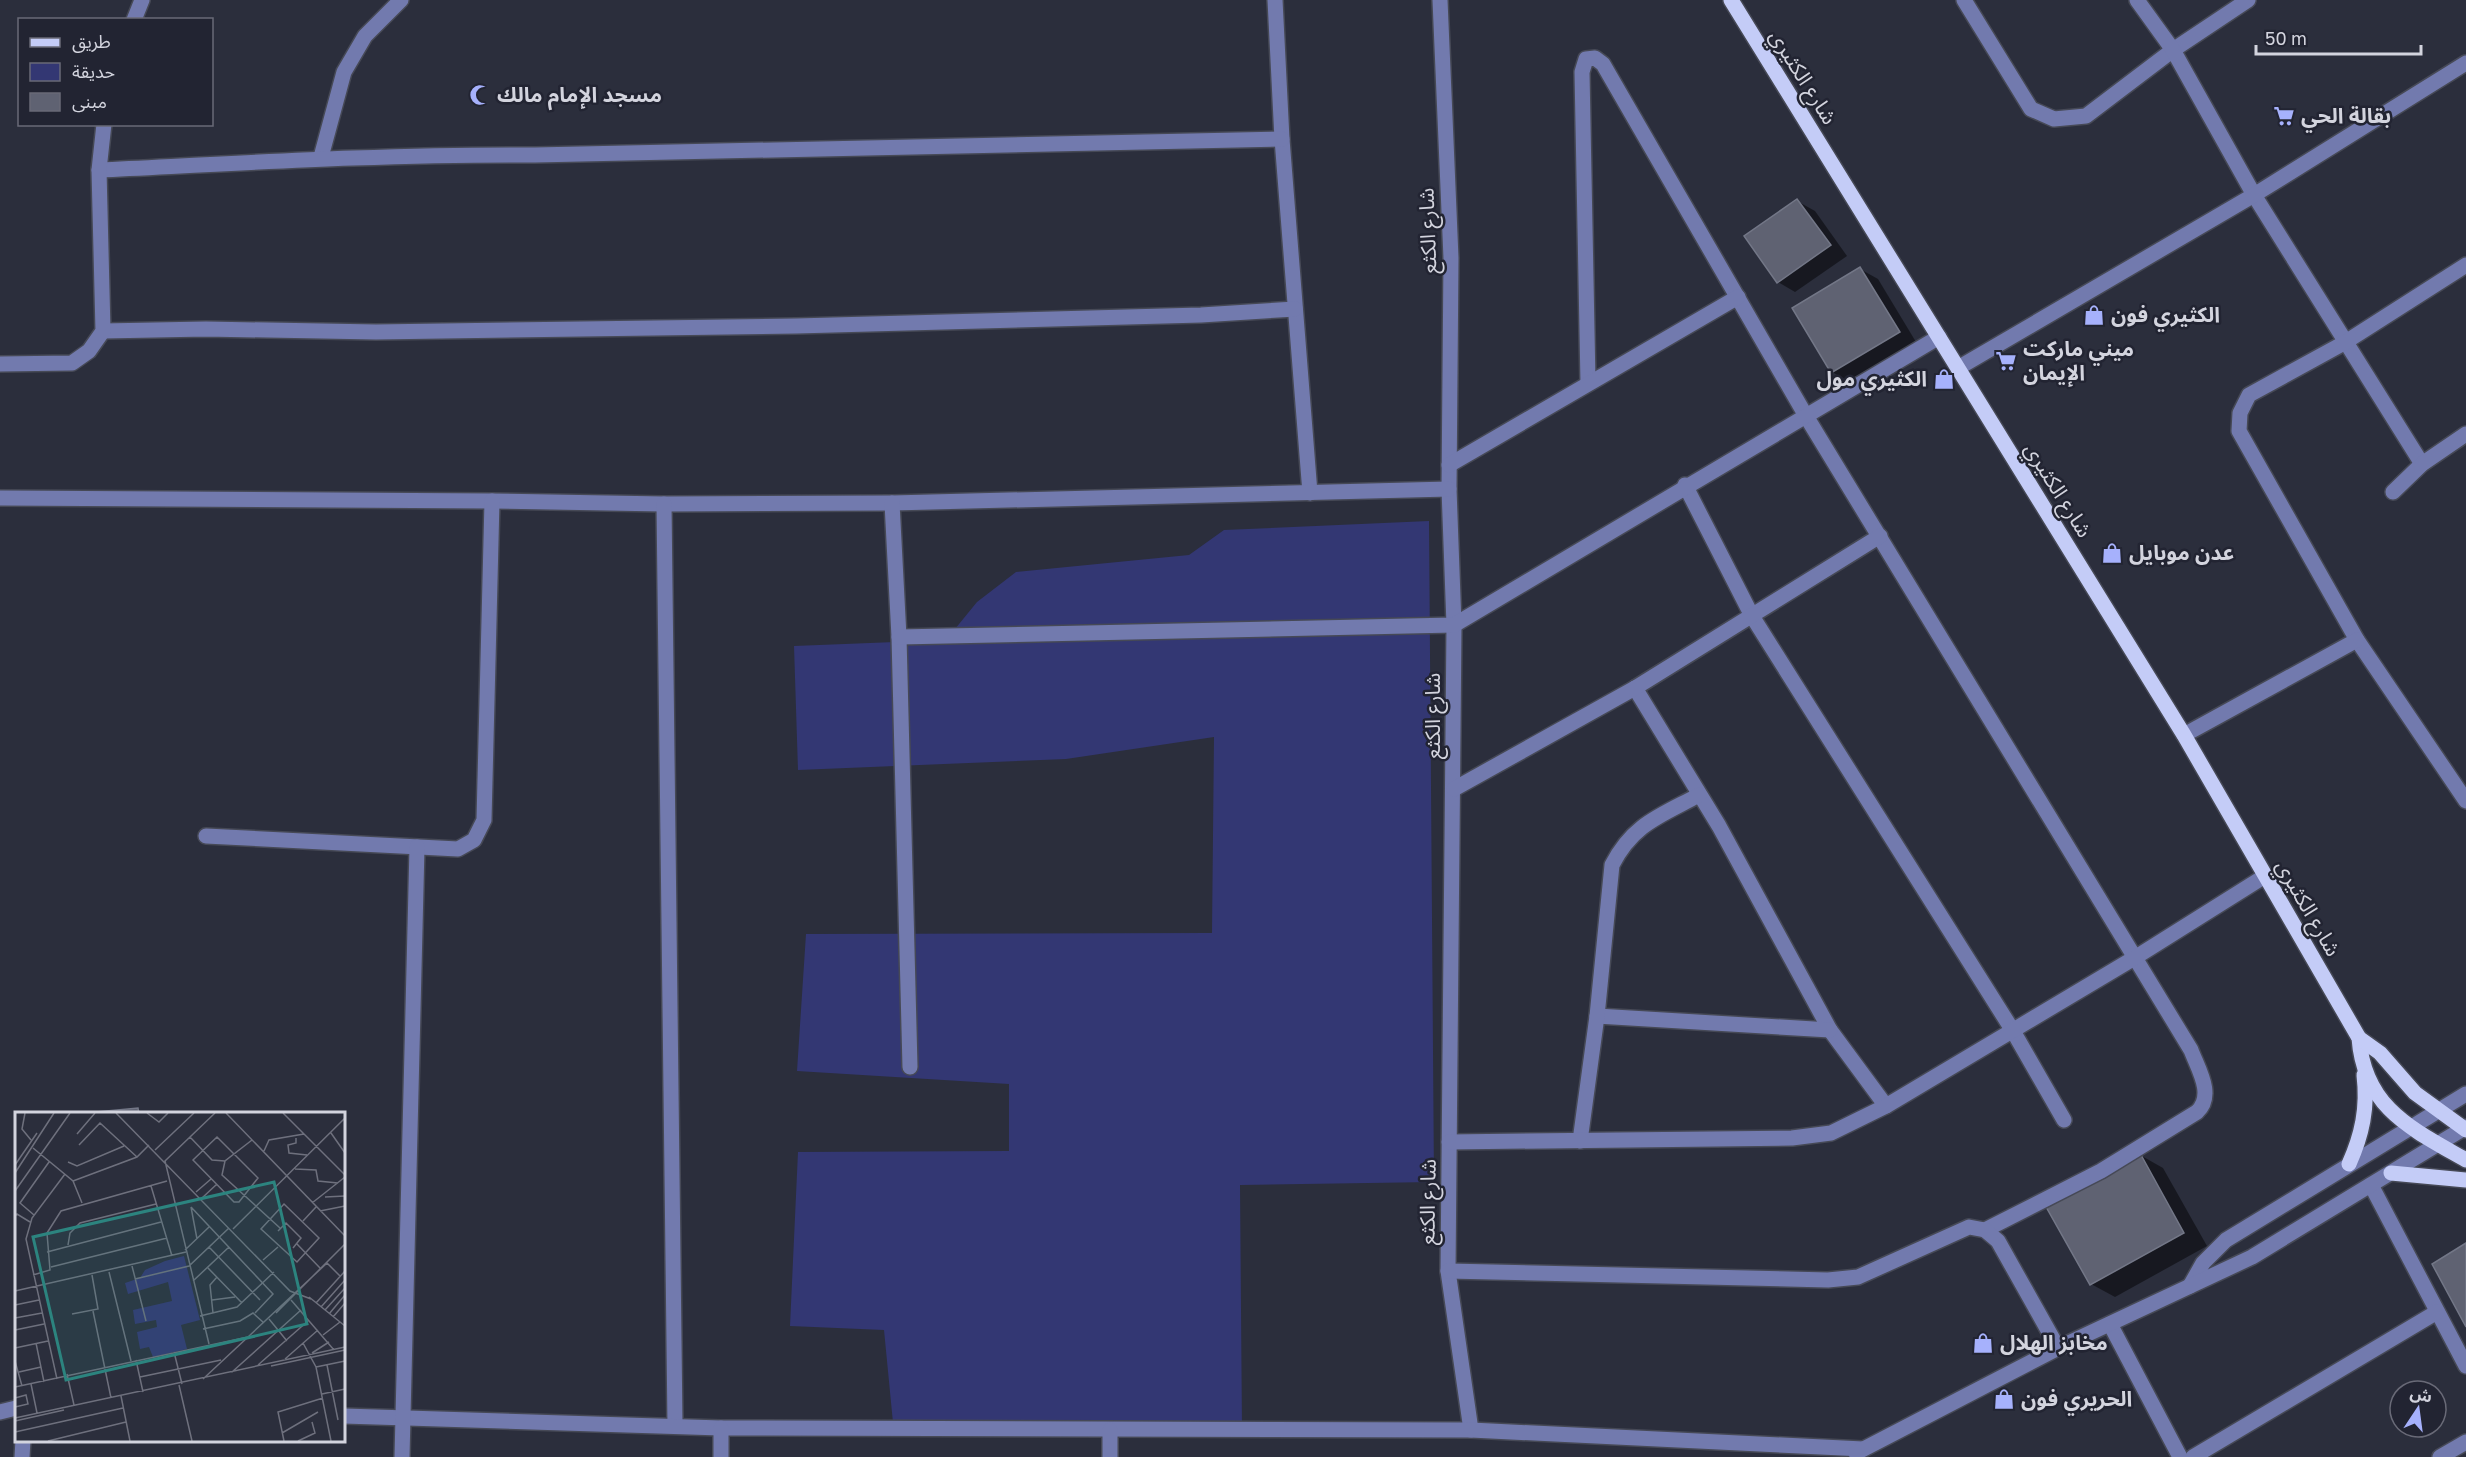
<svg xmlns="http://www.w3.org/2000/svg" width="2466" height="1457" font-family="'Golos Text','Noto Sans Arabic',sans-serif">
  <style>
    .green { fill: #333773 }
    .shadow { fill: #0007 }
    .building { fill: #5f6272; stroke: #737787; stroke-width: 1.5 }
    .lines { fill: none; stroke-linecap: round; stroke-linejoin: round }
    .minor-casing { stroke: #464956; stroke-width: 18 }
    .major-casing { stroke: #464956; stroke-width: 18 }
    .minor { stroke: #727aae; stroke-width: 15 }
    .major { stroke: #c4ccf7; stroke-width: 15 }
    .labels { text-anchor: middle; stroke-width: 5; stroke-linejoin: round; paint-order: stroke }
    .street-label { font-size: 21px; fill: #d3d4de; stroke: #222432 }
    .poi-label { font-size: 21px; font-weight: bold; fill: #d3d4de; stroke: #222432; text-anchor: start }
    .inset-road { fill: none; stroke: #6e707d; stroke-width: 1.5 }
    .view { fill: #2c847f; fill-opacity: 0.15; stroke: #2c847f; stroke-width: 3 }
    .inset-edge { fill: none; stroke: #d3d4de; stroke-width: 3 }
  </style>
  <rect width="100%" height="100%" fill="#2b2e3c"/>
  <path class="green" d="M1429,521L1434,1182L1240,1185L1242,1430L894,1433L884,1330L790,1326L798,1152L1009,1151V1084L797,1071L806,934L1212,933L1214,737L1066,759L798,770L794,646L946,640L977,602L1016,572L1189,555L1224,530Z"/>
  <g class="shadow">
    <path d="M1797,201L1815,211L1847,256L1795,292L1778,282Z"/>
    <path d="M1860,269L1878,279L1916,342L1850,382L1832,372Z"/>
    <path d="M2140,1155L2163,1168L2207,1246L2115,1297L2091,1284Z"/>
  </g>
  <g class="building">
    <path d="M1797,199L1831,245L1777,283L1744,236Z"/>
    <path d="M1860,267L1900,332L1831,373L1792,308Z"/>
    <path d="M138,1108L139,1114H74Z"/>
    <path d="M2140,1153L2184,1233L2090,1285L2045,1205Z"/>
    <path d="M2466,1243V1327L2432,1264Z"/>
  </g>
  <g class="lines">
    <g class="minor-casing">
      <g id="minor">
        <path d="M1275,0L1282,139L1310,493"/>
        <path d="M1440,0L1451,258L1449,489L1454,625L1448,1271L1471,1430"/>
        <path d="M1964,0L2031,109L2054,119L2086,116L2173,50L2248,0"/>
        <path d="M2137,0L2173,50L2254,195L2422,464"/>
        <path d="M134,20L142,0"/>
        <path d="M321,157L344,72L365,36L401,0"/>
        <path d="M99,170C244,163 389,154 535,155L1282,139"/>
        <path d="M2466,265L2344,343L2249,395L2240,413L2239,431L2357,640L2466,801"/>
        <path d="M103,331L206,329L376,332L796,326L1201,315L1295,309"/>
        <path d="M0,364L72,363L89,351L103,331L99,170L104,124"/>
        <path d="M1958,368L2254,195L2466,63"/>
        <path d="M1588,383L1582,72L1586,59L1595,58L1603,64L1806,416L2191,1050C2198,1069 2215,1095 2197,1112L2101,1171L1985,1230"/>
        <path d="M1449,465L1738,297"/>
        <path d="M1685,485L1752,616L2013,1031L2064,1120"/>
        <path d="M2393,492L2422,464L2466,434"/>
        <path d="M0,498L492,501L664,504L892,503L1449,489"/>
        <path d="M892,503L899,637L910,1067"/>
        <path d="M664,504L675,1425"/>
        <path d="M899,637L1454,625L1939,337"/>
        <path d="M1635,688L1719,826L1830,1030L1886,1106"/>
        <path d="M2184,735L2357,640"/>
        <path d="M1454,789L1635,688L1880,536"/>
        <path d="M206,836L458,849L474,840L484,820L492,501"/>
        <path d="M1597,1016L1830,1030"/>
        <path d="M1580,1141L1597,1016L1612,865C1633,824 1660,816 1699,795"/>
        <path d="M1449,1142L1792,1138L1831,1133L1886,1106L2136,957L2265,876"/>
        <path d="M2371,1185L2466,1366"/>
        <path d="M1448,1271L1828,1280L1858,1277L1969,1227L1985,1230L1998,1241L2058,1348"/>
        <path d="M2190,1286L2203,1263L2226,1240L2466,1094"/>
        <path d="M2110,1324L2180,1457"/>
        <path d="M0,1412L16,1408"/>
        <path d="M344,1416L721,1428L1471,1430L1863,1449"/>
        <path d="M721,1428V1457"/>
        <path d="M1110,1430V1457"/>
        <path d="M1856,1453L2058,1348L2252,1257L2466,1127"/>
        <path d="M22,1457L23,1440"/>
        <path d="M402,1457L417,847"/>
        <path d="M2193,1457L2437,1312"/>
        <path d="M2440,1457L2466,1442"/>
      </g>
    </g>
    <g class="major-casing">
      <g id="major">
        <path d="M1731,0L2184,735L2359,1038C2364,1108 2412,1129 2466,1160"/>
        <path d="M2359,1038L2380,1053L2415,1093L2466,1130"/>
        <path d="M2349,1164C2362,1135 2368,1108 2364,1075"/>
        <path d="M2391,1173L2466,1180"/>
      </g>
    </g>
    <use href="#minor" class="minor"/>
    <use href="#major" class="major"/>
  </g>
  <defs>
    <g id="mosque-bare" transform="scale(1.62)"><path d="M3.5-4.9A6 6 0 1 0 3.5 4.9A5 5 0 1 1 3.5-4.9Z" fill="#a6b1fc" stroke="#222432" stroke-width="2.5" paint-order="stroke"/></g>
    <g id="supermarket-bare" transform="scale(1.62)"><path d="M-6-5.5h2.5l.6 2H6L4.5 2H-2.5L-4.4-4H-6ZM-1.5 3.2a1.3 1.3 0 1 0 .1 0ZM3 3.2a1.3 1.3 0 1 0 .1 0Z" fill="#a6b1fc" stroke="#222432" stroke-width="2.5" paint-order="stroke"/></g>
    <g id="shop-bare" transform="scale(1.62)"><path d="M-5-2.5h2.3a2.7 3.5 0 0 1 5.4 0H5L5.5 6h-11ZM-1.5-2.5h3a1.5 2.3 0 0 0-3 0Z" fill="#a6b1fc" stroke="#222432" stroke-width="2.5" paint-order="stroke"/></g>
  </defs>
  <g fill-rule="evenodd">
    <use href="#mosque-bare" x="480" y="95"/>
    <use href="#supermarket-bare" x="2284" y="116"/>
    <use href="#shop-bare" x="2094" y="315"/>
    <use href="#supermarket-bare" x="2006" y="361"/>
    <use href="#shop-bare" x="1944" y="379"/>
    <use href="#shop-bare" x="2112" y="553"/>
    <use href="#shop-bare" x="1983" y="1343"/>
    <use href="#shop-bare" x="2004" y="1399"/>
  </g>
  <g class="labels">
    <g class="street-label">
      <text transform="translate(1803 77) rotate(58)" y="7">شارع الكثيري</text>
      <text transform="translate(1428 231) rotate(-92)" y="7">شارع الكثع</text>
      <text transform="translate(2058 490) rotate(58)" y="7">شارع الكثيري</text>
      <text transform="translate(1433 716) rotate(-90)" y="7">شارع الكثع</text>
      <text transform="translate(2308 908) rotate(60)" y="7">شارع الكثيري</text>
      <text transform="translate(1428 1202) rotate(-89)" y="7">شارع الكثع</text>
    </g>
    <g class="poi-label">
      <text x="497" y="102">مسجد الإمام مالك</text>
      <text x="2301" y="123">بقالة الحي</text>
      <text x="2111" y="322">الكثيري فون</text>
      <text x="2023" y="356">ميني ماركت<tspan x="2023" dy="24">الإيمان</tspan></text>
      <text x="1927" y="386" text-anchor="end">الكثيري مول</text>
      <text x="2129" y="560">عدن موبايل</text>
      <text x="2000" y="1350">مخابز الهلال</text>
      <text x="2021" y="1406">الحريري فون</text>
    </g>
  </g>
  <g transform="translate(15 1112)">
    <rect width="330" height="330" fill="#2b2e3c"/>
    <path d="M169,144L185,208L166,213L172,237L138,245L134,235L125,237L122,220L142,215L141,208L120,212L118,198L157,189L153,170L113,182L110,171L125,166L130,158L150,149Z" fill="#333773"/>
    <path class="inset-road" d="M10,1L7,17L16,28M101,1L275,179L296,187M132,1L144,10L153,1M211,1L330,124M268,1L330,63M316,21L330,41M62,22L80,1M175,25L197,48L210,49M202,25L243,66L224,90H219L178,48ZM281,26V31L273,33L274,41L292,43M237,28L210,49L207,63L265,116M64,33L85,11L122,45M18,36L58,69L67,91M140,38L179,1M249,39L254,28L289,22M53,50L62,54L109,34M0,53L22,21M280,57L301,58L303,69L323,71M0,61L39,1M58,69L122,45L134,33M136,74L157,144M0,79L55,1M181,80L196,67M310,85L330,84M187,86L202,72M297,91L330,65M269,92L304,126L282,150L246,117ZM176,95L258,182L240,201M176,95L182,127M305,99L330,94M19,103L5,91L34,50M0,104L2,102L15,110M288,109L301,95M218,117L330,6M263,119L271,111L286,126L278,136M282,132L305,156M53,133L55,121L65,111L141,92M194,135L245,188M170,138L194,115M32,140L146,110M248,148L263,135M312,151L325,164M117,154L131,209M36,155L152,126M193,156L227,191M94,160L116,249M18,163L35,158L32,121L46,99L152,69M120,167L174,154L214,116M178,169L214,135M0,179L171,140M294,185L330,214M197,188L220,185M276,188L319,238M301,191L330,159M0,193L24,188M306,195L330,168M310,198L330,176M78,199L96,286M198,201L195,173L202,165M261,201L330,132M57,202L83,197L77,163M314,202L330,183M185,204L222,195L259,160M318,205L330,191M0,206L27,201M254,207L272,229M188,217L225,209L238,201L249,211M0,218L29,212M308,223L325,210M21,231L29,270M288,231L301,255L316,329M194,232L150,49L200,1M0,236L33,229M159,240L167,272M297,241L314,230M270,247L303,218M121,248L128,280M0,249L7,274M243,253L294,208M312,253L323,308M256,254L330,238M301,255L330,249M4,260L26,255M217,260L286,198M52,262L59,293M125,265L206,248M42,267L11,127L17,106L50,62M188,267L312,151M16,272L22,301M164,273L177,329M0,275L233,225M307,282L330,277M106,284L115,329M0,286L11,283L13,292L0,295M0,306L330,235M0,309L49,298M0,320L108,296M267,321L303,300M33,329L111,310M269,329L263,300L308,286M283,329L300,321L297,310"/>
    <path class="view" d="M259,70L292,212L51,268L18,125Z"/>
    <rect width="330" height="330" class="inset-edge"/>
  </g>
  <rect x="18" y="18" width="195" height="108" fill="#222432" stroke="#696a77" stroke-width="1.5"/>
  <rect x="30" y="38" width="30" height="9" fill="#c4ccf7" stroke="#696a77" stroke-width="1.5"/>
  <text x="72" y="48" font-size="18" fill="#d3d4de">طريق</text>
  <rect x="30" y="63" width="30" height="18" fill="#333773" stroke="#696a77" stroke-width="1.5"/>
  <text x="72" y="78" font-size="18" fill="#d3d4de">حديقة</text>
  <rect x="30" y="93" width="30" height="18" fill="#5f6272" stroke="#696a77" stroke-width="1.5"/>
  <text x="72" y="108" font-size="18" fill="#d3d4de">مبنى</text>
  <g transform="translate(2418 1409) rotate(13)"><circle r="28" fill="#222432" stroke="#696a77" stroke-width="1.5"/>
  <path d="M0-4.5L10 22L0 15L-10 22Z" fill="#a6b1fc"/>
  <text y="-9" font-size="16" font-weight="bold" text-anchor="middle" fill="#d3d4de">ش</text>
  </g>
  <path d="M2256 45v9h165v-9" fill="none" stroke="#d3d4de" stroke-width="3"/>
  <text x="2265" y="45" font-size="18" fill="#d3d4de" stroke="#222432" stroke-width="4.5" paint-order="stroke">50 m</text>
</svg>
